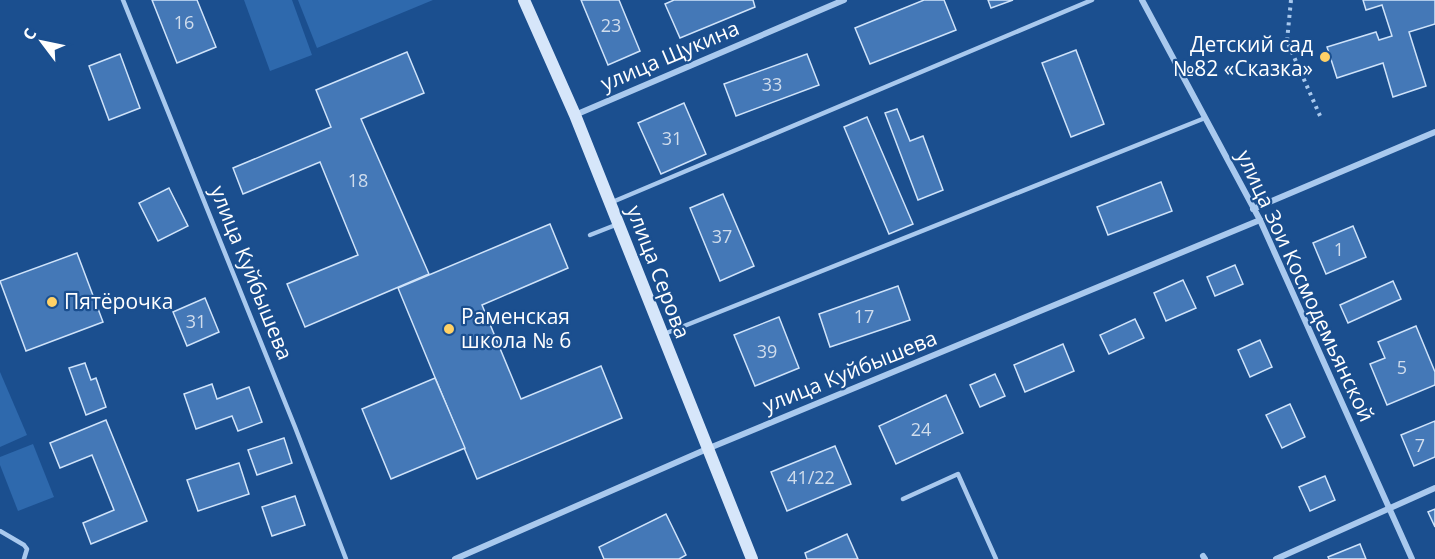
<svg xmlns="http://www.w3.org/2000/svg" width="1435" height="559" font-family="'Open Sans',sans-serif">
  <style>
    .green { fill: #2e69ad }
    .building { fill: #4478b7; stroke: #cfe3fa; stroke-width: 1.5 }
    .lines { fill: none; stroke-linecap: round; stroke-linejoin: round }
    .path { stroke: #a9c9ee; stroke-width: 4; stroke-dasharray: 3 4.5; stroke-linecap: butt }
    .lane { stroke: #a9c9ee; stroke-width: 4.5 }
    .street { stroke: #a9c9ee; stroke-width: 6 }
    .secondary { stroke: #d6e6fa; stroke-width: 12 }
    .poi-dot { fill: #ffd166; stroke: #1b4f8f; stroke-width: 2 }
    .labels { text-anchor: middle; stroke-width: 4.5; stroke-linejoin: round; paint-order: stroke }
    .number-label { font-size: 18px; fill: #d0dded }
    .poi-label { font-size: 21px; fill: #fff; stroke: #1b4f8f; text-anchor: start }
    .street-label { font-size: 21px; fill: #fff; stroke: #1b4f8f }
  </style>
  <rect width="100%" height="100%" fill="#1b4f8f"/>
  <g class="green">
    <path d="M244,0H292L312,55L270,71Z"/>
    <path d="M298,0H433L317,48Z"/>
    <path d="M0,372L27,435L0,447Z"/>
    <path d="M33,444L54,497L18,511L0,465V457Z"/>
  </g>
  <g class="building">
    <path d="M152,0H197L216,47L177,63Z"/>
    <path d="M581,0H619L640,51L608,65Z"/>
    <path d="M674,0H753L755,7L680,38L665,4Z"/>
    <path d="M924,0H944L956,30L870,64L855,28Z"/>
    <path d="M988,0H1013L991,8Z"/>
    <path d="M1363,0H1435V24L1409,32L1426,86L1393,97L1383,63L1337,78L1327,47L1376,32L1379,40L1392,36L1382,5L1366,10Z"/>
    <path d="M1076,50L1104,124L1071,137L1042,63Z"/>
    <path d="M407,52L424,93L361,119L429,274L305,327L287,284L358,255L320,162L243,194L233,168L331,127L316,90Z"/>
    <path d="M120,54L140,108L109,120L89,66Z"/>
    <path d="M807,54L819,85L736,116L724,84Z"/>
    <path d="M684,103L706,154L661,174L638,123Z"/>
    <path d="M897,109L910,141L923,136L943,190L918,200L885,113Z"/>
    <path d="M867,117L913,224L889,234L844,127Z"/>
    <path d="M1161,182L1172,211L1108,235L1097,207Z"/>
    <path d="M169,188L188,226L158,241L139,203Z"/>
    <path d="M723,194L754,266L720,281L690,208Z"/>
    <path d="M550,224L568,268L482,305L521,399L601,366L622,418L477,479L398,288Z"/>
    <path d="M1353,226L1366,257L1326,274L1313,243Z"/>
    <path d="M77,253L103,322L26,351L0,281Z"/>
    <path d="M1235,265L1243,284L1215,296L1207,277Z"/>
    <path d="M1183,280L1196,308L1166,321L1154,293Z"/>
    <path d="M1393,281L1401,299L1348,323L1340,305Z"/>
    <path d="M898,286L910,320L830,347L819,314Z"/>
    <path d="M205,298L219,332L187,346L173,312Z"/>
    <path d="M779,317L799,368L755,386L734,335Z"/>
    <path d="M1135,319L1144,338L1109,354L1100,335Z"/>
    <path d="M1416,326L1435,372V385L1387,405L1370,364L1385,358L1378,342Z"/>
    <path d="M1260,340L1272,367L1250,377L1238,350Z"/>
    <path d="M1063,344L1074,371L1025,392L1014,365Z"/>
    <path d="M85,363L91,380L96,378L106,407L86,415L69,368Z"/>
    <path d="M995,374L1005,396L980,407L970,385Z"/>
    <path d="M435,378L465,448L391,479L362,409Z"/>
    <path d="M212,384L217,399L249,387L262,422L238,431L232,416L196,429L184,394Z"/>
    <path d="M946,395L963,433L896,464L879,426Z"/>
    <path d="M1290,404L1305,437L1282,448L1266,415Z"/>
    <path d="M106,420L147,521L91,544L83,523L114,510L92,455L60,468L50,443Z"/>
    <path d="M1435,421V457L1414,466L1401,435Z"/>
    <path d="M284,438L292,463L257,475L248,450Z"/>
    <path d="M835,446L851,484L787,511L771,472Z"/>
    <path d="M239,463L249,494L198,511L187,480Z"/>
    <path d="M1325,476L1335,500L1310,511L1299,487Z"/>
    <path d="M295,496L305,525L272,536L262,507Z"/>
    <path d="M1435,509V527L1428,512Z"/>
    <path d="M666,514L686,555L679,559H604L599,547Z"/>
    <path d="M847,534L858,559H807L805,553Z"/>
    <path d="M1360,544L1366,559H1329L1328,557Z"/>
  </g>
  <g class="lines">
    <path class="path" d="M1291,0L1287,41L1321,118"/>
    <g class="lane">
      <path d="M123,0L295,427L346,559"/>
      <path d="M610,203L1092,0"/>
      <path d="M590,235L618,224"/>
      <path d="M664,334L1205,118"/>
      <path d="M903,499L958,474L996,559"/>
      <path d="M0,531L24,545L27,549L24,559"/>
    </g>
    <g class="street">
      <path d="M1142,0L1260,220L1412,559"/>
      <path d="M575,115L844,0"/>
      <path d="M1253,209L1435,132"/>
      <path d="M1203,556L1205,559"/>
      <path d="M455,559L707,449L1260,220"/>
      <path d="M1276,559L1435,488"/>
    </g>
    <path class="secondary" d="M524,0L575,115L752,559"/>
  </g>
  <g class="poi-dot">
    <circle cx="1325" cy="57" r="6"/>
    <circle cx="52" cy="302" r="6"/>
    <circle cx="449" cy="329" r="6"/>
  </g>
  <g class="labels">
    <g class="number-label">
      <text x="184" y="29">16</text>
      <text x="611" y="32">23</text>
      <text x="772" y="91">33</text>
      <text x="672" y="145">31</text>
      <text x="358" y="187">18</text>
      <text x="722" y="243">37</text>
      <text x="1339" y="256">1</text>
      <text x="864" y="323">17</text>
      <text x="196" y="328">31</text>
      <text x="767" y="358">39</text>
      <text x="1402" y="374">5</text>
      <text x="921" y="436">24</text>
      <text x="1420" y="452">7</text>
      <text x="811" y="484">41/22</text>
    </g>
    <g class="poi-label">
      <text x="1313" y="52" text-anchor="end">Детский сад<tspan x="1313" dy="24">№82 «Сказка»</tspan></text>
      <text x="64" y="309">Пятёрочка</text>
      <text x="461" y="324">Раменская<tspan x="461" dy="24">школа № 6</tspan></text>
    </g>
    <g class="street-label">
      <text transform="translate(670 56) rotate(-23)" y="7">улица Щукина</text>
      <text transform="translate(658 272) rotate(69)" y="7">улица Серова</text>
      <text transform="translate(251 273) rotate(68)" y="7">улица Куйбышева</text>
      <text transform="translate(1305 286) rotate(65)" y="7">улица Зои Космодемьянской</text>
      <text transform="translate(850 372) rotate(-22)" y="7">улица Куйбышева</text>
    </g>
  </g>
  <g transform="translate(42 42) rotate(302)" stroke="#1b4f8f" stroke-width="4.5" paint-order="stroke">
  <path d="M0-4.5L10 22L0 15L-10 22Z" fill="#ffffff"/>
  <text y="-9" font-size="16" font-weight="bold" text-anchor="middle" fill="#ffffff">С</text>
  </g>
</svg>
